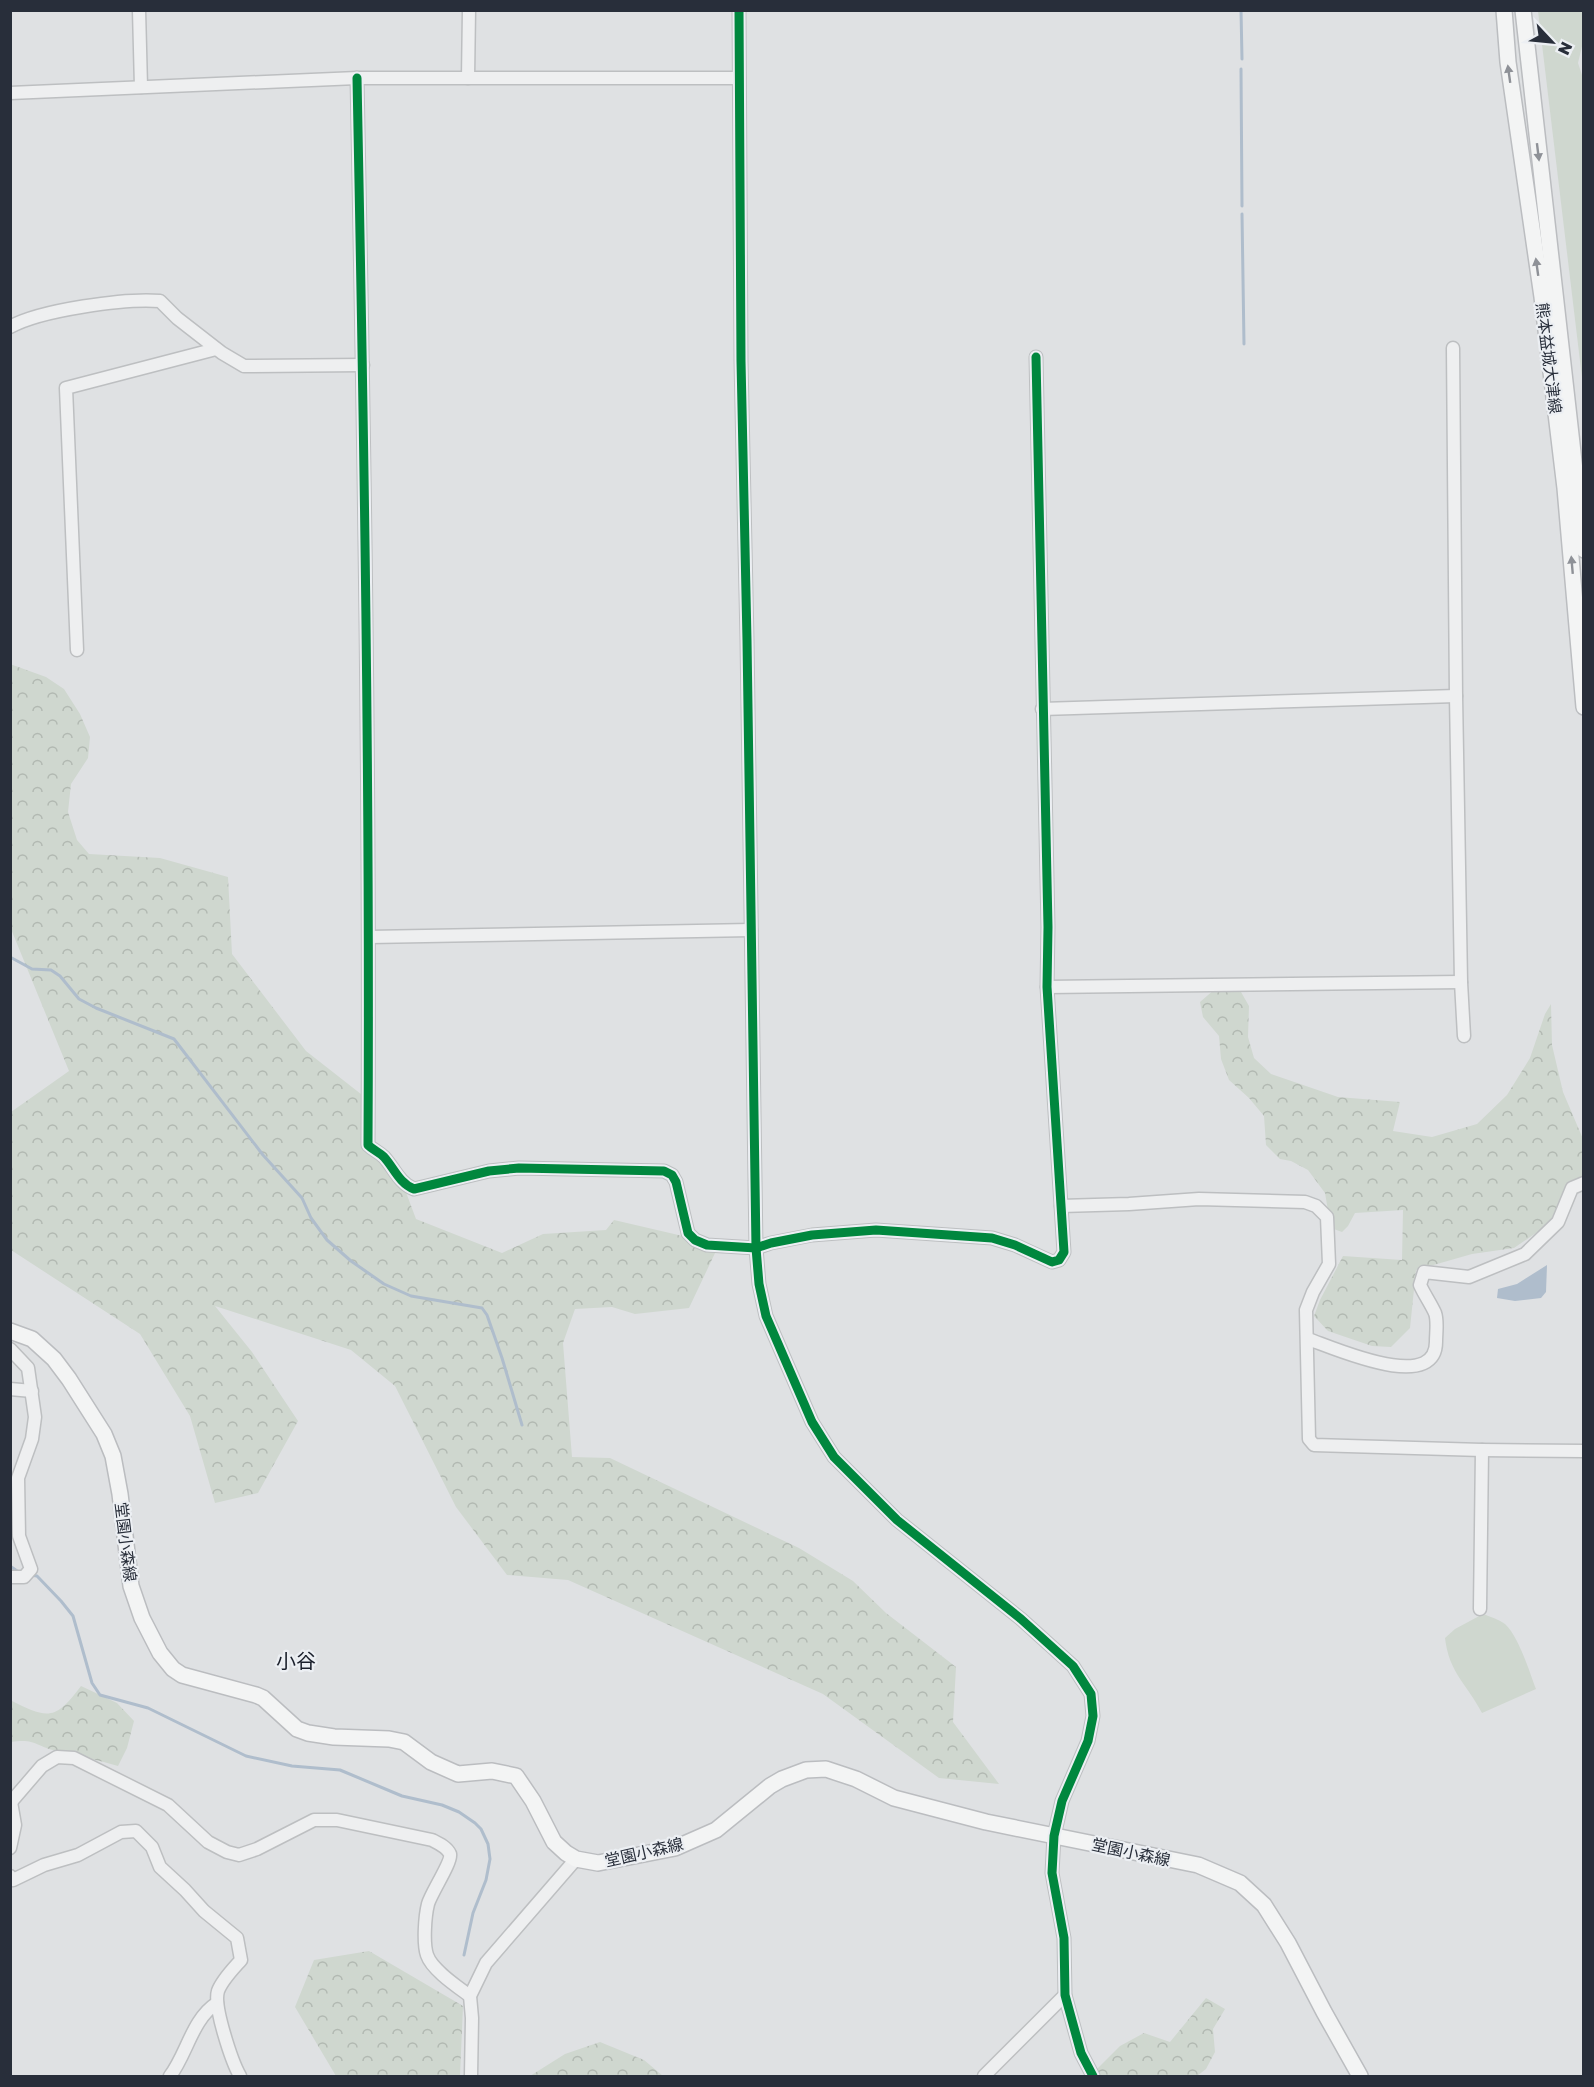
<svg xmlns="http://www.w3.org/2000/svg" width="1594" height="2087" font-family="'Golos Text','Noto Sans JP',sans-serif">
  <style>
    .green { fill: #cfd7cf }
    .forest { fill: url(#forest-crowns) }
    .water { fill: #afbdcc }
    .lines { fill: none; stroke-linecap: round; stroke-linejoin: round }
    .stream { stroke: #afbdcc; stroke-width: 3 }
    .minor-casing { stroke: #bdbfc1; stroke-width: 15 }
    .major-casing { stroke: #bbbdc0; stroke-width: 18 }
    .minor { stroke: #eeeff0; stroke-width: 12 }
    .major { stroke: #f3f4f4; stroke-width: 15 }
    .cycleway-casing { stroke: #eceff3; stroke-width: 13 }
    .cycleway { stroke: #00873e; stroke-width: 9 }
    .oneway { fill: #8e9197 }
    .labels { text-anchor: middle; stroke-width: 4.5; stroke-linejoin: round; paint-order: stroke }
    .street-label { font-size: 16px; fill: #282e3a; stroke: #eceff3 }
    .quarter-label { font-size: 20px; fill: #1a1f2b; stroke: #eceff3 }
  </style>
  <defs>
    <pattern id="forest-crowns" width="20" height="18" patternUnits="userSpaceOnUse" patternTransform="scale(1.5)"><rect width="20" height="18" fill="#cfd7cf"/><path d="M2 6a3 3 0 1 1 6 0M12 15a3 3 0 1 1 6 0" fill="none" stroke="#b2b9b2"/></pattern>
  </defs>
  <rect width="100%" height="100%" fill="#dfe1e3"/>
  <g class="green">
    <path d="M1538,11H1583V42L1578,63L1584,81L1583,386Z"/>
    <path d="M1483,1614C1491,1617 1498,1619 1505,1624C1519,1637 1529,1671 1536,1689L1482,1713C1467,1684 1449,1673 1445,1638L1455,1629Z"/>
  </g>
  <g class="forest">
    <path d="M10,664L46,677L64,689L80,714L90,737L88,758L71,784L68,812L77,840L89,854L160,858L228,877L232,954L306,1051L366,1098L373,1153L404,1187L416,1219L502,1253L543,1234L606,1230L614,1220L687,1237L716,1251L689,1308L635,1314L612,1307L575,1309L563,1343L572,1457L610,1458L799,1548L853,1581L886,1613L956,1667L953,1722L999,1784L939,1778L823,1694L568,1580L507,1575L456,1507L395,1386L351,1350L215,1306L252,1352L298,1421L258,1493L215,1503L190,1416L140,1334L11,1250V1112L69,1071L11,929Z"/>
    <path d="M1215,989L1241,992L1249,1006L1248,1037L1254,1058L1271,1074L1338,1097L1400,1102L1393,1131L1432,1137L1477,1124L1507,1095L1530,1058L1545,1014L1551,1004L1552,1045L1563,1092L1583,1139V1176L1570,1181L1549,1224L1514,1248L1472,1254L1416,1270L1410,1328L1391,1347L1372,1346L1328,1331L1314,1316L1320,1300L1343,1256L1402,1260L1403,1210L1355,1213L1348,1226L1342,1232L1331,1228L1325,1193L1308,1170L1291,1161L1280,1159L1266,1145L1264,1116L1249,1098L1229,1080L1221,1059L1219,1036L1203,1017L1200,1002Z"/>
    <path d="M81,1686L117,1703L134,1721L127,1748L118,1766C98,1760 77,1756 57,1751C35,1746 35,1738 11,1742L10,1700C48,1719 55,1721 81,1686Z"/>
    <path d="M369,1951L463,2006L460,2076H336L295,2007L314,1960Z"/>
    <path d="M1206,1998L1225,2009L1213,2029L1215,2052L1206,2069L1197,2076H1098L1095,2071L1120,2046L1144,2033L1170,2042Z"/>
    <path d="M600,2042L644,2060L663,2076H530L565,2054Z"/>
  </g>
  <path class="water" d="M1547,1265L1546,1292L1541,1298L1515,1301L1497,1298L1498,1289L1517,1284Z"/>
  <g class="lines">
    <g class="stream">
      <path d="M1241,10L1242,59"/>
      <path d="M1241,69L1242,206"/>
      <path d="M1242,214L1244,344"/>
      <path d="M10,957L32,969L51,970L60,976L79,999L96,1008L174,1039L263,1155L302,1198L311,1218L327,1240L351,1261L384,1284L411,1296L482,1308L487,1315L502,1358L522,1425"/>
      <path d="M10,1566L20,1573"/>
      <path d="M30,1575L37,1576L61,1601L73,1616L92,1683L100,1695L148,1708L246,1756L292,1766L340,1770L402,1796L442,1805L459,1812L475,1823L481,1829L488,1844L490,1859L486,1880L473,1913L464,1955"/>
    </g>
    <g class="minor-casing">
      <g id="minor">
        <path d="M139,10L141,87"/>
        <path d="M739,10L741,361L747,640L756,1248L759,1284L766,1316L812,1422L834,1457L897,1520L1021,1619L1073,1666L1091,1694L1093,1716L1088,1741L1062,1801L1054,1836L1052,1873L1064,1938L1065,1995L1081,2053L1093,2076"/>
        <path d="M357,78C364,434 370,789 368,1145C373,1150 379,1152 384,1157C394,1168 399,1183 414,1189L489,1171L519,1168L664,1171L672,1175L676,1182L688,1233L695,1240L707,1245L756,1248L771,1243L812,1235L876,1230L992,1238L1015,1245L1052,1262L1059,1260L1064,1252L1047,987L1048,927L1036,357"/>
        <path d="M468,78L469,10"/>
        <path d="M10,93L357,78H739"/>
        <path d="M10,327C40,310 126,298 160,301L177,318L222,353L244,366L363,365"/>
        <path d="M1453,348L1456,696L1461,982L1464,1036"/>
        <path d="M77,650L66,388L216,349"/>
        <path d="M1042,709L1456,696"/>
        <path d="M369,937L751,930"/>
        <path d="M1047,987L1461,982"/>
        <path d="M1061,1206L1129,1204L1199,1199L1305,1202L1316,1206L1327,1217L1329,1264L1313,1292L1306,1310L1309,1439L1314,1445L1482,1450L1584,1451"/>
        <path d="M1308,1339C1332,1347 1437,1395 1436,1341C1436,1333 1438,1321 1435,1313C1431,1304 1424,1294 1420,1285L1424,1272L1469,1277L1525,1254L1558,1222L1572,1188L1584,1183"/>
        <path d="M10,1349L28,1368L35,1417L32,1439L18,1478L19,1536L31,1569L24,1577H10"/>
        <path d="M10,1389L32,1391"/>
        <path d="M1480,1609L1482,1450"/>
        <path d="M11,1802L42,1766L57,1757L74,1758L168,1805L208,1842L227,1852L239,1855L257,1849L314,1820H337L432,1840C438,1843 447,1847 450,1854C452,1862 431,1893 428,1904C425,1916 423,1943 427,1955C432,1970 458,1987 470,1996"/>
        <path d="M10,1848L15,1825L11,1802"/>
        <path d="M10,1876L13,1880L44,1865L78,1855L121,1832L136,1831L152,1847L160,1867L185,1890L204,1911L237,1938L241,1960C233,1969 222,1980 218,1991C213,2006 232,2062 240,2076"/>
        <path d="M170,2076C187,2054 192,2019 217,2003"/>
        <path d="M471,2076L472,2018L470,1996L486,1963L576,1859"/>
        <path d="M984,2076L1065,1995"/>
      </g>
    </g>
    <g class="major-casing">
      <g id="major">
        <path d="M1504,10L1508,62L1542,297L1565,488L1584,707"/>
        <path d="M1523,10L1584,550"/>
        <path d="M10,1331L32,1339L54,1359L69,1379L104,1434L113,1456L120,1494L131,1586L142,1618L160,1653L173,1669L182,1675L256,1695L263,1698L297,1729L308,1733L334,1737L389,1739L404,1742L431,1762L458,1774L492,1771L516,1776L533,1801L554,1842L566,1853L576,1859L598,1863L675,1848L716,1830L770,1786L782,1779L806,1770L826,1769L856,1779L894,1798L986,1822L1198,1865L1240,1883L1264,1905L1288,1943L1324,2012L1360,2076"/>
      </g>
    </g>
    <use href="#minor" class="minor"/>
    <use href="#major" class="major"/>
    <g class="cycleway-casing">
      <g id="cycleway">
        <path d="M739,10L741,361L747,640L756,1248L759,1284L766,1316L812,1422L834,1457L897,1520L1021,1619L1073,1666L1091,1694L1093,1716L1088,1741L1062,1801L1054,1836L1052,1873L1064,1938L1065,1995L1081,2053L1093,2076"/>
        <path d="M357,78C364,434 370,789 368,1145C373,1150 379,1152 384,1157C394,1168 399,1183 414,1189L489,1171L519,1168L664,1171L672,1175L676,1182L688,1233L695,1240L707,1245L756,1248L771,1243L812,1235L876,1230L992,1238L1015,1245L1052,1262L1059,1260L1064,1252L1047,987L1048,927L1036,357"/>
      </g>
    </g>
    <use href="#cycleway" class="cycleway"/>
  </g>
  <defs><path id="oneway-solid" d="M-6-.8H1V-3.2L6.5 0L1 3.2V.8H-6Z" transform="scale(1.5)"/></defs>
  <g class="oneway">
    <use href="#oneway-solid" transform="translate(1509 74) rotate(-98)"/>
    <use href="#oneway-solid" transform="translate(1538 152) rotate(83)"/>
    <use href="#oneway-solid" transform="translate(1537 267) rotate(-98)"/>
    <use href="#oneway-solid" transform="translate(1572 565) rotate(-95)"/>
  </g>
  <g class="labels">
    <g class="street-label">
      <text transform="translate(1549 358) rotate(83)" y="6">熊本益城大津線</text>
      <text transform="translate(126 1542) rotate(83)" y="6">堂園小森線</text>
      <text transform="translate(644 1852) rotate(-13)" y="6">堂園小森線</text>
      <text transform="translate(1131 1852) rotate(12)" y="6">堂園小森線</text>
    </g>
    <g class="quarter-label">
      <text x="296" y="1668">小谷</text>
    </g>
  </g>
  <rect width="1594" height="2087" fill="none" stroke="#282e3a" stroke-width="24"/>
  <g transform="translate(1552 42) rotate(116)" stroke="#eceff3" stroke-width="4.5" paint-order="stroke">
  <path d="M0-4.5L10 22L0 15L-10 22Z" fill="#282e3a"/>
  <text y="-9" font-size="16" font-weight="bold" text-anchor="middle" fill="#282e3a">N</text>
  </g>
</svg>
